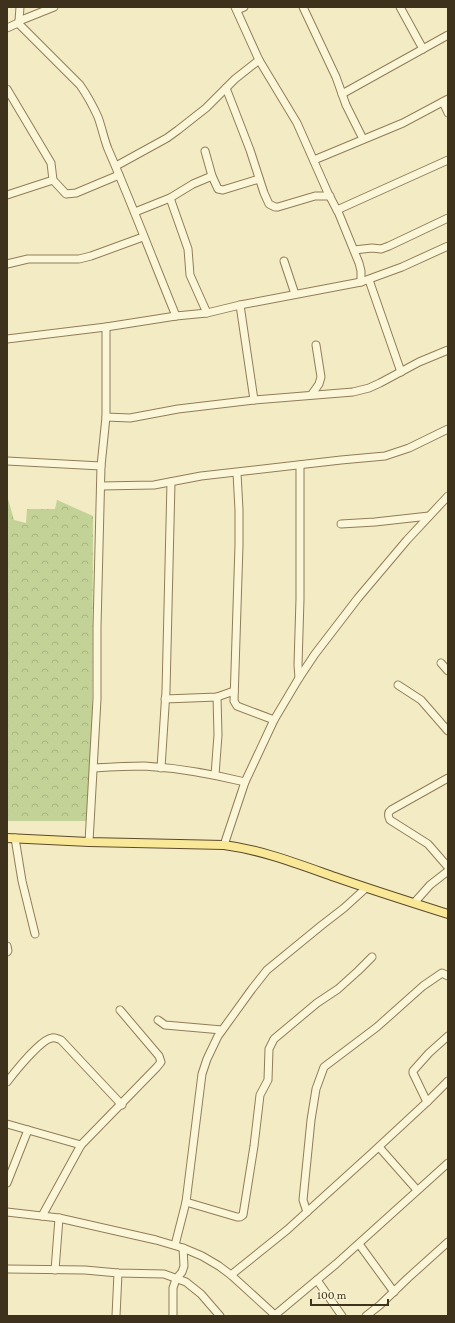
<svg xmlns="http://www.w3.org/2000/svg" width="455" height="1323" font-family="'Crimson Pro',serif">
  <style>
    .forest { fill: url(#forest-crowns) }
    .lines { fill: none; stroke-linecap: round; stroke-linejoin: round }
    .minor-casing { stroke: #907d58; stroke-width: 9 }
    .major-casing { stroke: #5d4a2c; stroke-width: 10 }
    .minor { stroke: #fcf6d8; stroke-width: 7 }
    .major { stroke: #f9e898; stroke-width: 8 }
  </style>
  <defs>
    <pattern id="forest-crowns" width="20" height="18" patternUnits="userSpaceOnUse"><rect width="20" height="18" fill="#c3d296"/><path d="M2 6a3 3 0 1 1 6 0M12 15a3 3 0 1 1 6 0" fill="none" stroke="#a9b581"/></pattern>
  </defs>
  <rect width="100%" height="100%" fill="#f3ebc4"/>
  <path class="forest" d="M8,499L14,520L26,523L27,509H55L57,500L93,516L92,717L87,821H7Z"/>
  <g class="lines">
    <g class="minor-casing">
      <g id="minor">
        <path d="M235,7L259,60L297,123L328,193L339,214L359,263L361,271V282"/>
        <path d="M303,7L336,77L346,105L363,139"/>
        <path d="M400,7L423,49"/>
        <path d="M237,10L244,7"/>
        <path d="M19,21L20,7"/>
        <path d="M18,23L80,85C87,95 93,106 98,117C102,128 104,139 108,149C132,204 153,260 176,316"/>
        <path d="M7,28L18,23L19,21L54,7"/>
        <path d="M226,88L250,150L264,193L269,204L275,207H278L315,196H330"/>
        <path d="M7,89L51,163L53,180L66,194L76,193L119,175"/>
        <path d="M342,94L448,35"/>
        <path d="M443,102L448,113"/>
        <path d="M205,151L212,176L218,189L223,190L259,179"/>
        <path d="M314,160L403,123L448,99"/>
        <path d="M116,166L167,138L178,130L206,108L235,79L259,60"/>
        <path d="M7,195L53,180"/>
        <path d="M170,198L188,249L190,275L207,313"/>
        <path d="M337,210L448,160"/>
        <path d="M135,212L170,198L193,184L212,176"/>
        <path d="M354,250L372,248L381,249L389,246L448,218"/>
        <path d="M284,261L295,294"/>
        <path d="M7,264L28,259H79L91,256L143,237"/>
        <path d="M369,280L401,372"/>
        <path d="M240,305L254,400"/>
        <path d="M7,339L106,327L176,316L207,313L240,305L361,282L402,267L448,246"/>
        <path d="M312,394L319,384L321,377L316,345"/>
        <path d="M106,417L130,418L178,409L254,400L353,392L369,388L380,383L419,362L448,350"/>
        <path d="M7,461L101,466"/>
        <path d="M237,473L239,510V545L234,701L237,706L274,720"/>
        <path d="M101,486L154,485L201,476L341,460L385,456L409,448L448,429"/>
        <path d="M341,524L375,522L429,516"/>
        <path d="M441,663L448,671"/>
        <path d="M299,678L298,665L300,599V465"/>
        <path d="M398,685L421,700L448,731"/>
        <path d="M165,699L217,697L234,691"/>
        <path d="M94,768C110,767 127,766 144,766C178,768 212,774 245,782"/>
        <path d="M161,768L166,691L171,482"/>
        <path d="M215,775L218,735L217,697"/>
        <path d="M448,778L391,810C387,813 388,816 390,820L428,844L448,867"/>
        <path d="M15,838L22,881L35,934"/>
        <path d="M89,842L97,699V627L101,466L106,417V327"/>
        <path d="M224,845L245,782L274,720L299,678L315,654L358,598L407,540L448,496"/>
        <path d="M414,903L430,885L448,871"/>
        <path d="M7,946L8,951L7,952"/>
        <path d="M158,1020L165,1025L222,1030"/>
        <path d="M7,1082C14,1073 41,1039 52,1038C55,1037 58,1039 61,1040L122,1105"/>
        <path d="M427,1102L413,1073V1071L429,1053L448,1036"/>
        <path d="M7,1124L81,1145"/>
        <path d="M379,1147L417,1190"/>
        <path d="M7,1183L28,1130"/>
        <path d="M186,1202L237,1217H240L243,1215L254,1146L260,1095L268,1080L269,1049L274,1039L317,1003L338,989L358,971L372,957"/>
        <path d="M7,1212L59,1218L156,1240L183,1248L202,1256L219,1266L231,1275L276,1316"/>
        <path d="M307,1212L303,1200L311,1120L316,1089L324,1067L377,1027L423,986L442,973L448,976"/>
        <path d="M42,1216L81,1145L157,1067L161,1062L159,1056L120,1010"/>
        <path d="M359,1244L394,1292"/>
        <path d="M175,1245L186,1202L202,1074L207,1059L218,1036L252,989L267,970L322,925L344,908L366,888"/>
        <path d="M7,1269L85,1270L118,1273L164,1274L186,1282L201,1294L220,1316"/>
        <path d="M55,1270L59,1218"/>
        <path d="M231,1275L287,1230L372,1153L427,1102L448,1081"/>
        <path d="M317,1280L342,1316"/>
        <path d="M275,1315L336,1264L448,1163"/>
        <path d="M116,1316L118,1273"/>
        <path d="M173,1316V1288L176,1279L182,1272L184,1266L183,1248"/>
        <path d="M366,1316L380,1305L408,1278L448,1242"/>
      </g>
    </g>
    <g class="major-casing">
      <path id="major" d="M7,838L89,842L224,845C262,850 298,864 335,877C372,890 410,902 448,914"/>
    </g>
    <use href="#minor" class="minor"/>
    <use href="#major" class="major"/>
  </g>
  <rect width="455" height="1323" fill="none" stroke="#3e321d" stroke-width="16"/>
  <path d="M311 1299v6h77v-6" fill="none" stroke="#3e321d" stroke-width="2"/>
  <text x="317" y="1299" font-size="12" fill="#3e321d" stroke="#f9f3d4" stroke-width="3" paint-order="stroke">100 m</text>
</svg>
